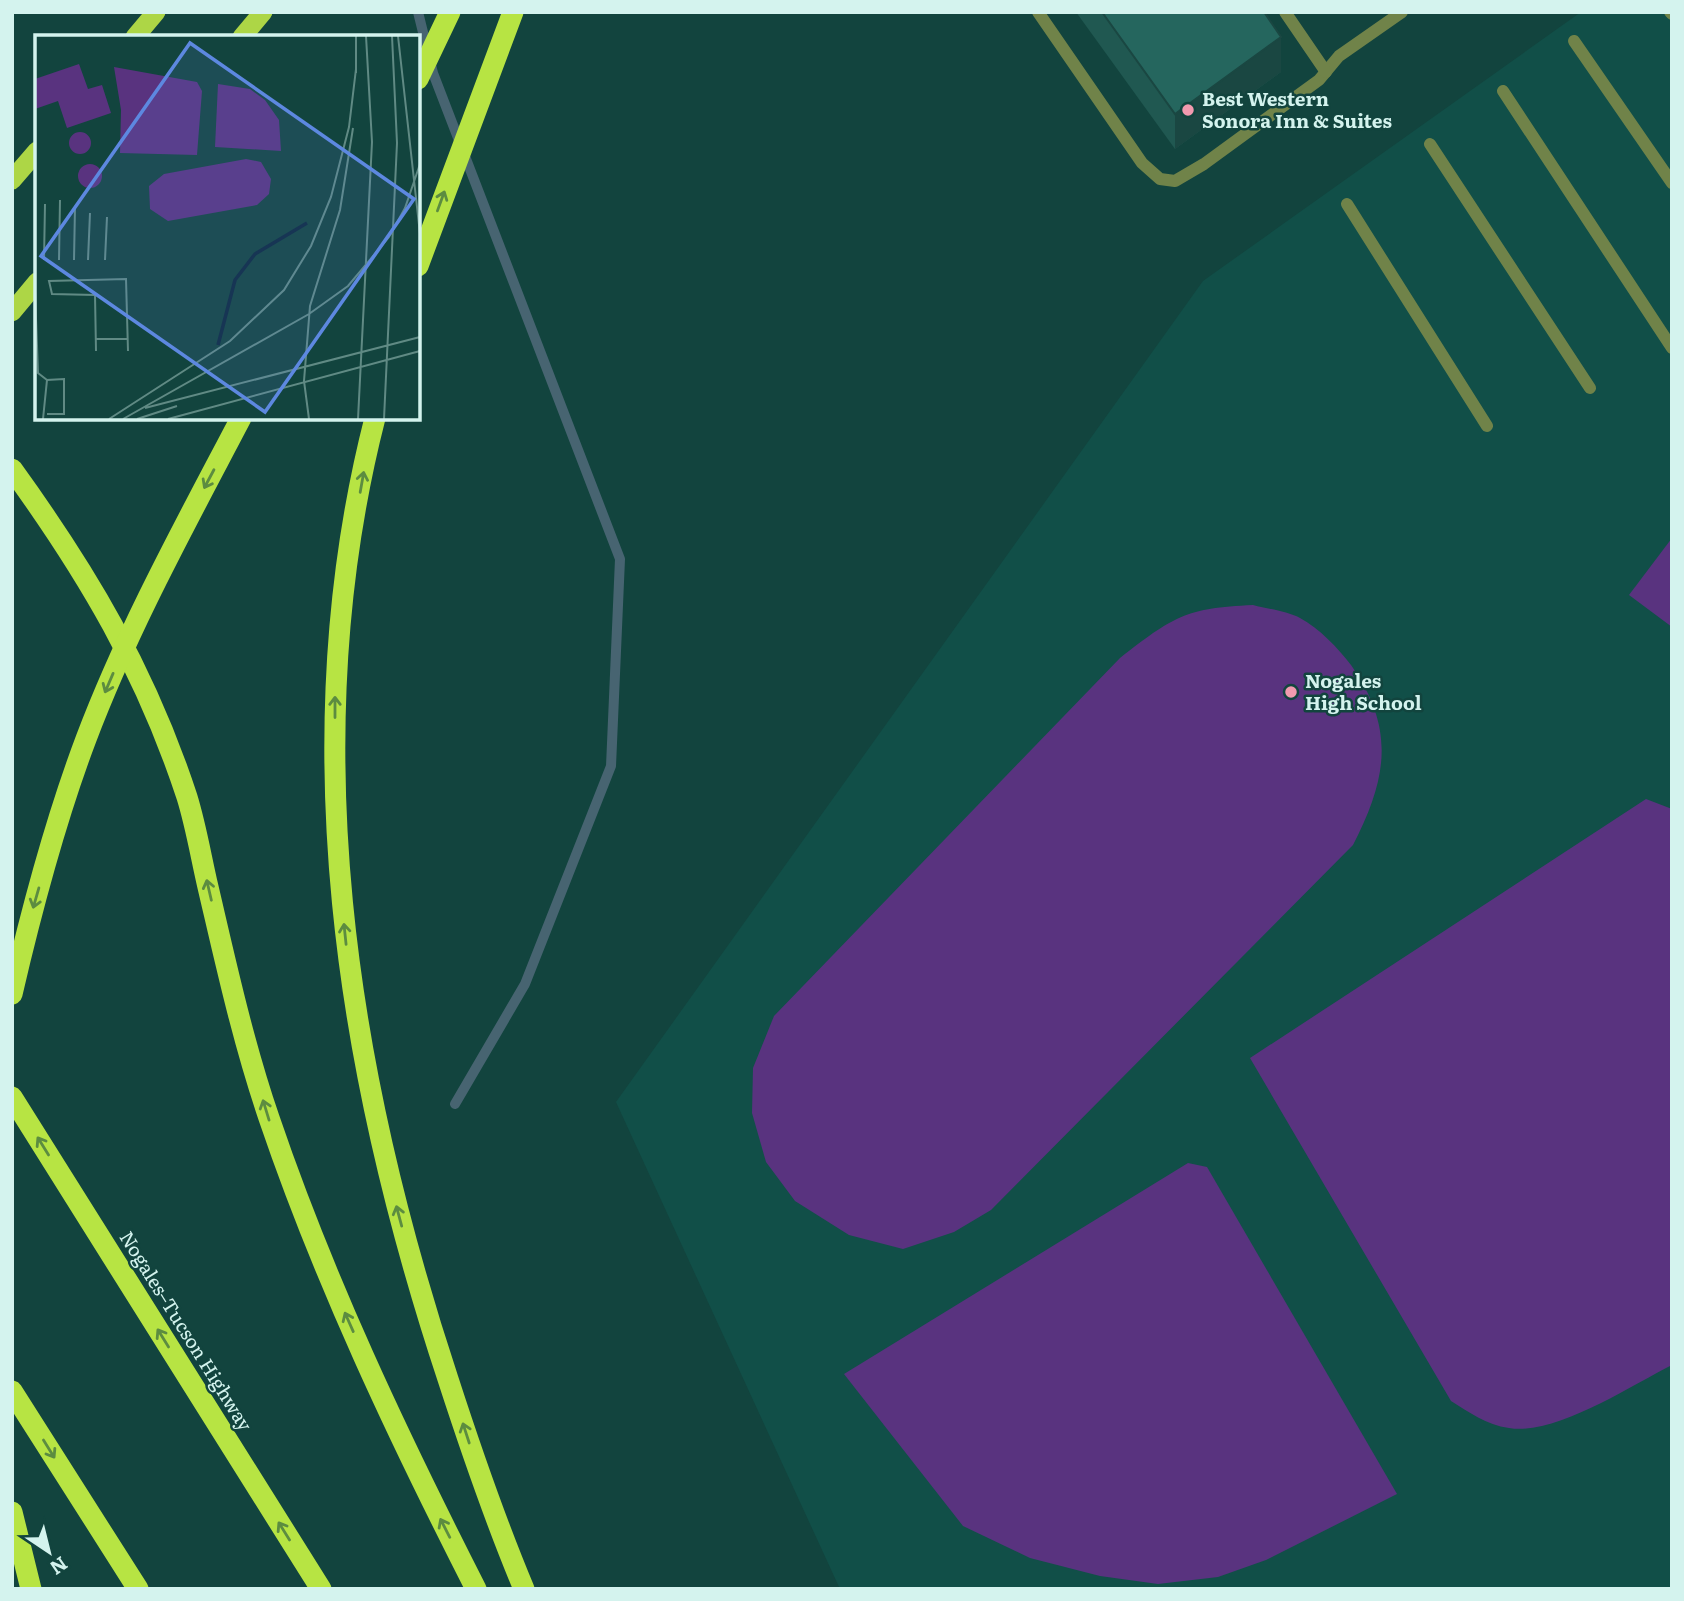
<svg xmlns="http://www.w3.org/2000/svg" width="1684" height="1601" font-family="Literata,serif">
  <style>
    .built { fill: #114f48 }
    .green { fill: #59337f }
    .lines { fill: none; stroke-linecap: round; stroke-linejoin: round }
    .stream { stroke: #476471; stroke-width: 10 }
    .service { stroke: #708349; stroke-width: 12 }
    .trunk { stroke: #add646; stroke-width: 19 }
    .motorway { stroke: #b7e443; stroke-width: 21 }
    .motorway-bridge { stroke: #b7e443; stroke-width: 21 }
    .wall { fill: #205851 }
    .shaded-wall { fill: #1a4742 }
    .building { fill: #25665e; stroke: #1a4742; stroke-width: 2 }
    .oneway { stroke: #5c8c40 }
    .poi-dot { fill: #f29aaf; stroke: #12443e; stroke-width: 2.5 }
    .labels { text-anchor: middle; stroke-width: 5; stroke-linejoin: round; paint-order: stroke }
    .poi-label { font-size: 19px; font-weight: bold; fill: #d4f3ee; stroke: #12443e; text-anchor: start }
    .street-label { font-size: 19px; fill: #d4f3ee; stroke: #12443e }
    .inset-river { fill: none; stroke: #0b273c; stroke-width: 3.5 }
    .inset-road { fill: none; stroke: #608a84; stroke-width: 2 }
    .view { fill: #5d88e0; fill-opacity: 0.15; stroke: #5d88e0; stroke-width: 3.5 }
    .inset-edge { fill: none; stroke: #d4f3ee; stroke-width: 3.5 }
  </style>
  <rect width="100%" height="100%" fill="#12443e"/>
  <path class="built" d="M1581,12H1672V1589H840L616,1102L1203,281Z"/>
  <g class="green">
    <path d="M1672,538V627L1629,595Z"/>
    <path d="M1253,605C1268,609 1287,611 1300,618C1319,628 1338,648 1351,665C1396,729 1387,779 1353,845L991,1210L954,1232L903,1249L849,1235L795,1201L766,1162L752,1113L753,1068L774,1016L1120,658C1173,617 1185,608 1253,605Z"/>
    <path d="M1646,799L1672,809V1365C1630,1386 1555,1436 1509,1428C1486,1425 1469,1412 1451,1401L1250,1058Z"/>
    <path d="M1188,1163L1207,1167L1397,1494L1266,1560L1218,1577L1158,1584L1100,1576L1030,1558L963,1526L844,1374Z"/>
  </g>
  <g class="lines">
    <path class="stream" d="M418,12L433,73L620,559L611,766L525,984L455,1104"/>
    <g class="service">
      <path d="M1038,12L1142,163L1160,179L1175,181L1204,164L1319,80L1339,56L1402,12"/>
      <path d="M1285,12L1326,72"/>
      <path d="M1670,12L1672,14"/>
      <path d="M1574,41L1672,183"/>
      <path d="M1503,91L1672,348"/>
      <path d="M1430,144L1590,388"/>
      <path d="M1347,204L1487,426"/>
    </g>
    <g class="trunk">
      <path d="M135,37L156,12"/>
      <path d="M242,37L263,12"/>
      <path d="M12,180L37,151"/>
      <path d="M12,312L37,282"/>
    </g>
    <g class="motorway">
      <path d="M418,79L450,12"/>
      <path d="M418,266L513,12"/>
      <path d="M375,418C293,738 346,1071 448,1379C471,1450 495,1520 524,1589"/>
      <path d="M12,469C88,574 146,672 187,797C196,826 201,857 208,887C226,964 243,1042 269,1118C324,1280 398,1436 476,1589"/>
      <path d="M12,1097L321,1589"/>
      <path d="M12,1391L138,1589"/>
      <path d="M12,1512L31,1589"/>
    </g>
    <path class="motorway-bridge" d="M12,994C32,908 55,821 86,739C128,628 186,523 241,418"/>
  </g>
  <path class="wall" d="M1076,12H1264L1281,72L1175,149Z"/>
  <path class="shaded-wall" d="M1281,37V72L1175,149V114Z"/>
  <path class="building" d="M1102,12H1264L1281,37L1175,114Z"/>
  <defs><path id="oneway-shaft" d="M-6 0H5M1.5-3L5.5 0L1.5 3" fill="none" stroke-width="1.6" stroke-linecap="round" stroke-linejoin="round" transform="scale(1.75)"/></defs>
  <g class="oneway">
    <use href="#oneway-shaft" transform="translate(441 201) rotate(-70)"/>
    <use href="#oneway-shaft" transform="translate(209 479) rotate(118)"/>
    <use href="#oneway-shaft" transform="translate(362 482) rotate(-80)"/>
    <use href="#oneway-shaft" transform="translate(109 683) rotate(113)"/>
    <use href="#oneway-shaft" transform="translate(335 707) rotate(-90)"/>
    <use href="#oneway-shaft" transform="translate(209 890) rotate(-103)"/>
    <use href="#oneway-shaft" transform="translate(36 898) rotate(106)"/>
    <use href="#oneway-shaft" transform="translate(345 934) rotate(-96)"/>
    <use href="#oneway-shaft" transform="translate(266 1110) rotate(-107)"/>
    <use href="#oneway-shaft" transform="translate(43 1146) rotate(-122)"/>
    <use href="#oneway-shaft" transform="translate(399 1216) rotate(-105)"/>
    <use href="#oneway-shaft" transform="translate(349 1322) rotate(-114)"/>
    <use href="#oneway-shaft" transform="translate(163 1338) rotate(-122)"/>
    <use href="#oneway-shaft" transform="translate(466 1433) rotate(-108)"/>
    <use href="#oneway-shaft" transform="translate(49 1449) rotate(58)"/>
    <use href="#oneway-shaft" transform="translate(445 1528) rotate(-117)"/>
    <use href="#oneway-shaft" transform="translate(284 1531) rotate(-122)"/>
  </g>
  <g class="poi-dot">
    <circle cx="1188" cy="110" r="7"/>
    <circle cx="1291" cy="692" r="7"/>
  </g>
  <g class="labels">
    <g class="poi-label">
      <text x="1202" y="106">Best Western<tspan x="1202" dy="22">Sonora Inn &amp; Suites</tspan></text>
      <text x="1305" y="688">Nogales<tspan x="1305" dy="22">High School</tspan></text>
    </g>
    <g class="street-label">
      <text transform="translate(186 1331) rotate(58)" y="7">Nogales–Tucson Highway</text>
    </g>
  </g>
  <g transform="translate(35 35)">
    <rect width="385" height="385" fill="#12443e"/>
    <path d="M44,29L53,54L67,50L76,78L32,93L23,66L0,74V44ZM79,32L162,47L167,56L162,120L85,118L86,75ZM183,49L215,54L230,65L244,85L246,116L180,112ZM34 108a11 11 0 1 1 22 0a11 11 0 1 1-22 0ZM211,124L226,127L236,144L234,159L222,170L133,186L115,174L114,151L129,139ZM43 141a12 12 0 1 1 24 0a12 12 0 1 1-24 0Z" fill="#59337f"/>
    <path class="inset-river" d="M183,310L200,245L220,219L272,188"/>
    <path class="inset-road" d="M363,1L385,199M321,38V1M9,225L10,169M24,225L25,165M39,225L40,172M53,225L55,178M70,225L72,182M0,256L3,338L12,345M61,304H93M61,316L60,260L17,259L14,246L91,244L93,316M110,373L385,302M8,384L12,345L29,344V379H12M74,384L195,306L249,255L276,211L296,162L314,92L321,34M88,384L274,279L313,251L354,202L370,173L385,129M102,384L142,371M133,384L385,316M274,384L269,346L275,271L305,175L318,93M323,384L337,107L331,1M349,384L362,108L357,1"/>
    <path class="view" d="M155,8L379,164L230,377L6,221Z"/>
    <rect width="385" height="385" class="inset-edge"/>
  </g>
  <rect width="1684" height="1601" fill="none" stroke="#d4f3ee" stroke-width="28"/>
  <g transform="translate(49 1552) rotate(145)" stroke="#12443e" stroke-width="5" paint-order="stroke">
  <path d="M0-5L12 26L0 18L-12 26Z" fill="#d4f3ee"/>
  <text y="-10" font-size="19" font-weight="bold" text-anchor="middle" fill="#d4f3ee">N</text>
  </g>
</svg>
